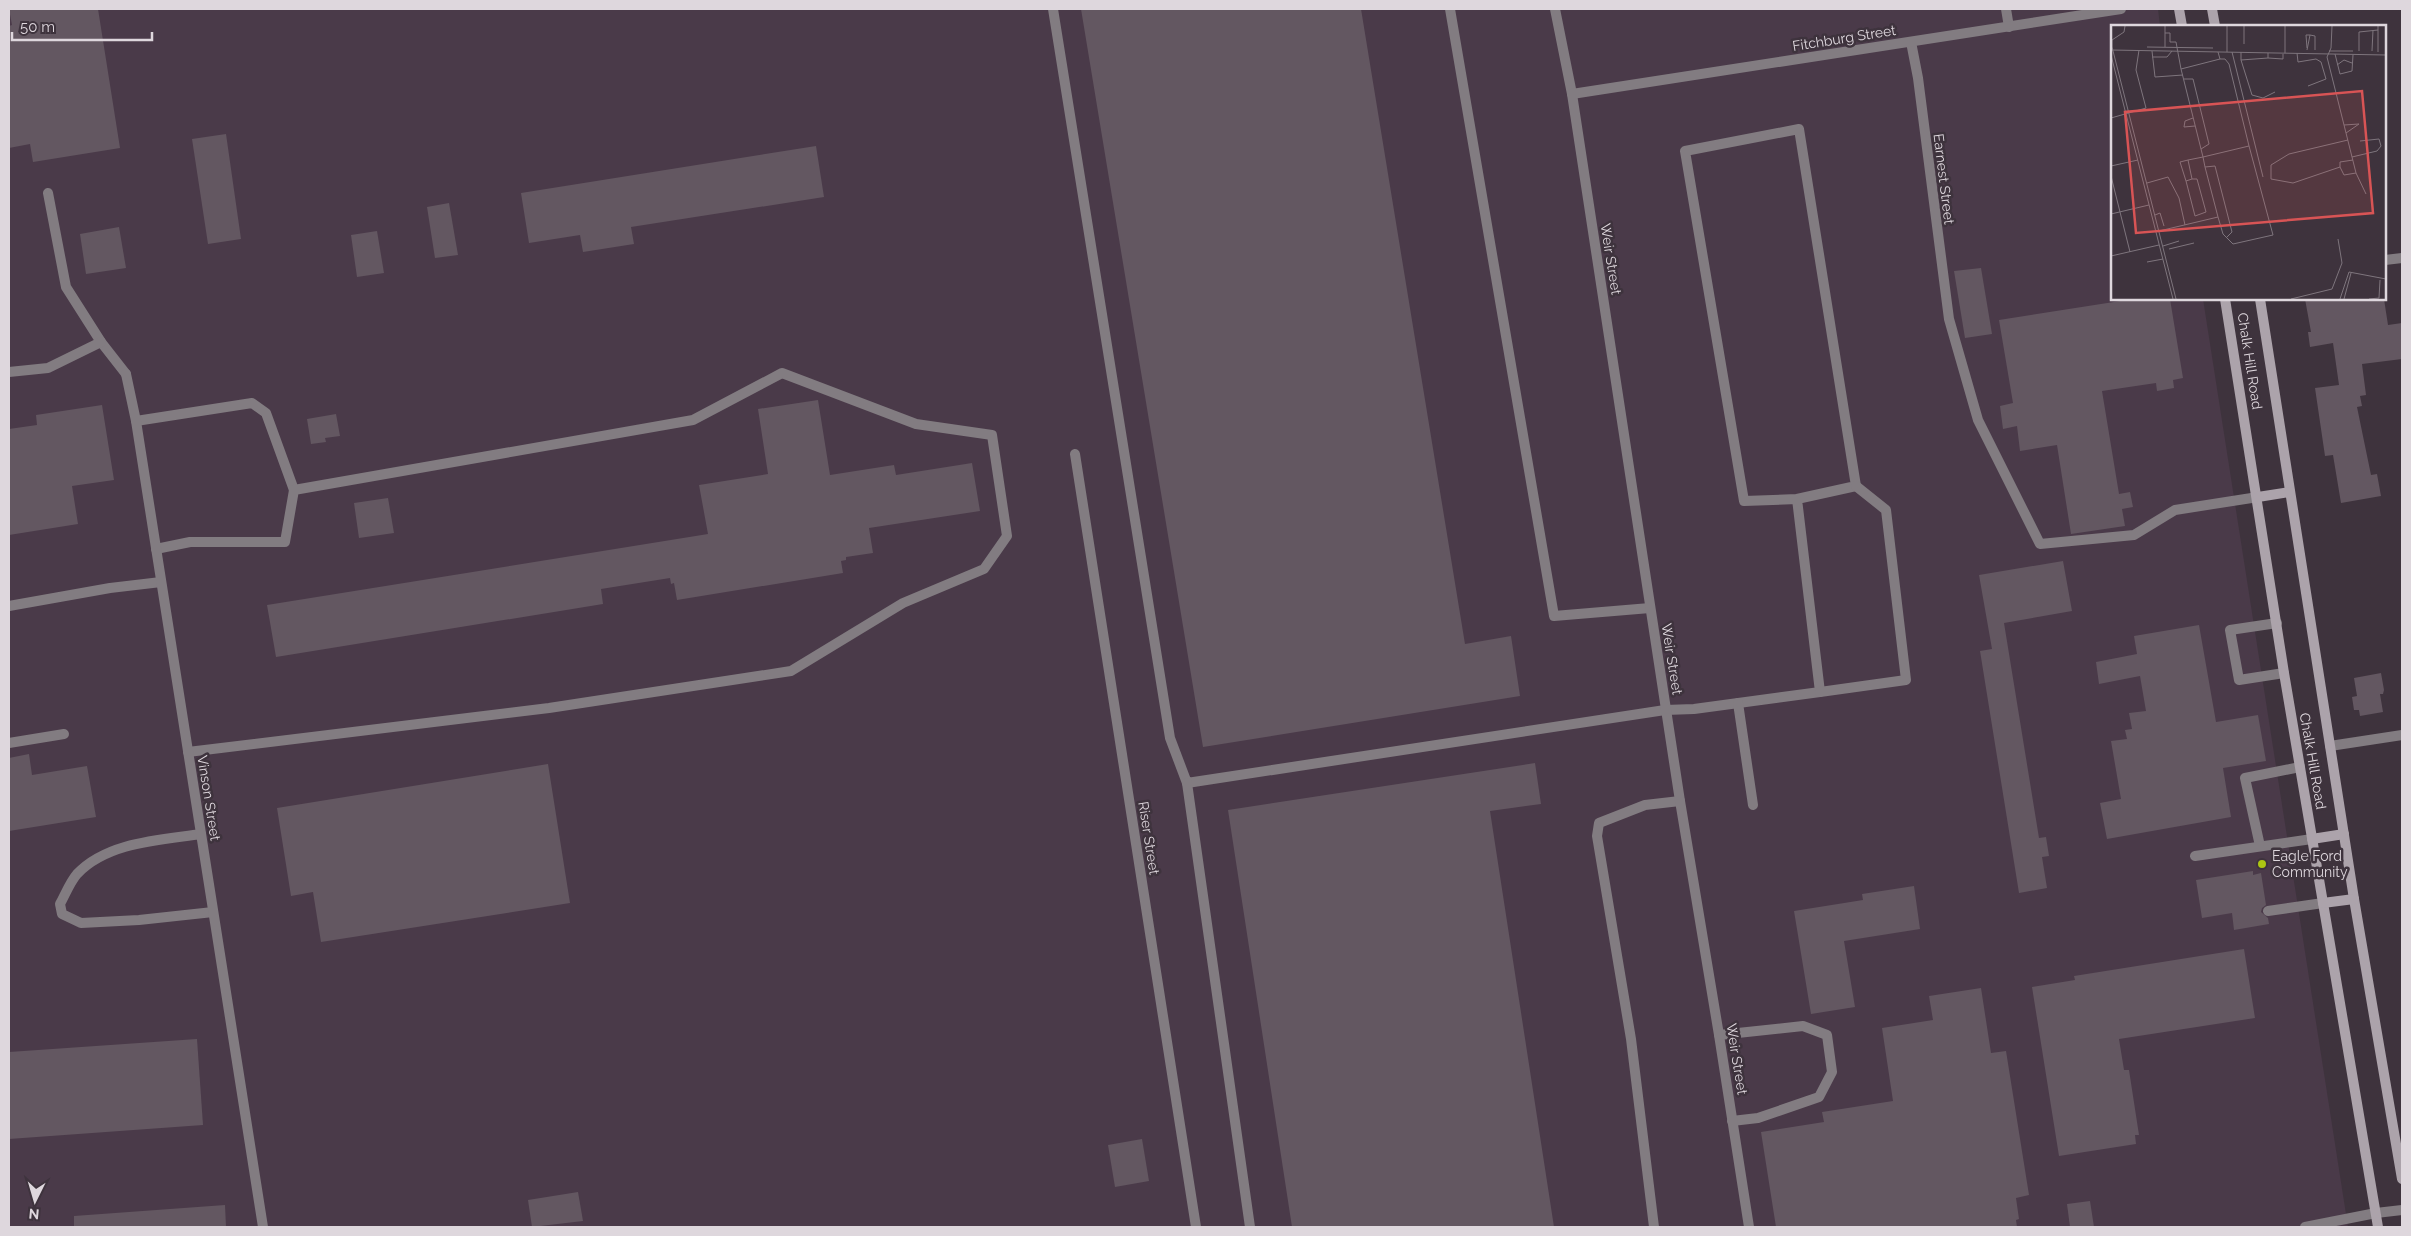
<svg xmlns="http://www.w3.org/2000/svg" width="2411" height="1236" font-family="Raleway,sans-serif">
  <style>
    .built { fill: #4a3a49 }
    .building { fill: #635761 }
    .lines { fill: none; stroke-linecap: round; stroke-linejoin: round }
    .lane { stroke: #827c81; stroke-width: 10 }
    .street { stroke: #827c81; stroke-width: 10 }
    .secondary { stroke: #aca3ab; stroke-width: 10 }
    .poi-dot { fill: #acc612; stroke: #3e333d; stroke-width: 2 }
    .labels { text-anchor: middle; stroke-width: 5; stroke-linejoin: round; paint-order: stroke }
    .street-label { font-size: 14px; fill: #ded7dd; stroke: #3e333d }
    .poi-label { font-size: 14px; fill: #ded7dd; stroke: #3e333d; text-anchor: start }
    .inset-road { fill: none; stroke: #7e757d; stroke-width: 1 }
    .view { fill: #d85455; fill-opacity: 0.15; stroke: #d85455; stroke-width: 2.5 }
    .inset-edge { fill: none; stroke: #ded7dd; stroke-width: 2.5 }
  </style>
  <rect width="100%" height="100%" fill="#3e333d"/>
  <path class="built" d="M9,9H2158L2160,26H2112V299H2203L2348,1227H9Z"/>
  <g class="building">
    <path d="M9,9H98L120,148L33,162L30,144L9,148V26L12,25Z"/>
    <path d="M1081,9H1361L1465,644L1511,636L1520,696L1203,747Z"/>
    <path d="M226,134L241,239L208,244L192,139Z"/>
    <path d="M816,146L824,197L631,227L634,244L583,252L580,235L529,243L521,193Z"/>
    <path d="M449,203L458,255L435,258L427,207Z"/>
    <path d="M119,227L126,268L86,274L80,234Z"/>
    <path d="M377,231L384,273L357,277L351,235Z"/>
    <path d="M1981,268L1992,334L1965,338L1954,271Z"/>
    <path d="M2133,299H2170L2183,378L2173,380L2174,388L2157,391L2156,383L2102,391L2119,494L2130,492L2133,507L2122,509L2125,526L2071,534L2057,445L2020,451L2017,426L2003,429L2000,406L2013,403L1999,320Z"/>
    <path d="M2305,299H2384L2388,325L2402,323V359L2362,364L2366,395L2360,396L2362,406L2357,407L2371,475L2377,474L2381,496L2341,503L2333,455L2325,456L2315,388L2339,385L2333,343L2310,347L2308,332H2311Z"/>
    <path d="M818,400L830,475L894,465L896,475L972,463L980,511L869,528L873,553L846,557V560L841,561L843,573L677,600L674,583L671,584L670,578L601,589L603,604L276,657L267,605L708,534L699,485L768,474L758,409Z"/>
    <path d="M102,405L114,480L72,486L78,524L9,535V429L37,425L36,415Z"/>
    <path d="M336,414L340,436L325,438L326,442L311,444L307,419Z"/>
    <path d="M388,498L394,533L359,538L354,503Z"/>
    <path d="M2063,561L2072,611L2004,623L2039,838L2046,837L2049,856L2042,857L2047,888L2019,893L1980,651L1992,649L1979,575Z"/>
    <path d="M2199,625L2216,722L2258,715L2266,761L2223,768L2231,817L2107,839L2100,803L2121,799L2111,741L2127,739L2125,730L2132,729L2129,713L2146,711L2140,676L2099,684L2096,662L2137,654L2134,636Z"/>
    <path d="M2381,673L2384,690L2383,694H2380L2383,712L2360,716L2359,710H2354L2352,697L2357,696L2354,678Z"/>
    <path d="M29,754L32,775L87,766L96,817L9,831V758Z"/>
    <path d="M1535,763L1541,804L1490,811L1554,1227H1292L1228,810Z"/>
    <path d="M548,764L570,903L321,942L313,892L291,896L277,808Z"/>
    <path d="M2253,871V875L2261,873L2266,905L2262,908L2261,912L2268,918L2269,924L2234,930L2232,913L2202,918L2196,880Z"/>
    <path d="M1914,886L1920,929L1844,941L1855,1007L1811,1014L1794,911L1863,900L1862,894Z"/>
    <path d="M2244,949L2255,1018L2119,1039L2124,1070H2129L2139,1135H2135L2136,1144L2059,1156L2032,987L2075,980L2074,976Z"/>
    <path d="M1981,988L1991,1053L2006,1051L2029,1195L2016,1198L2019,1219L2016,1220L2017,1227H1776L1761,1132L1824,1122L1822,1112L1893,1101L1882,1028L1933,1020L1929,996Z"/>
    <path d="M197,1039L203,1125L9,1139V1052Z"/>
    <path d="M1142,1139L1149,1181L1115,1187L1108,1145Z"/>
    <path d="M578,1192L583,1221L532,1227L528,1200Z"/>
    <path d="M2090,1201L2094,1227H2070L2067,1204Z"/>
    <path d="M225,1205L226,1227H74V1216Z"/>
  </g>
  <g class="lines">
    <g class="lane">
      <path d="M1053,9L1170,738L1187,783L1665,710L1694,709L1820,692L1797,499L1744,501L1685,151L1799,129L1856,486L1797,499"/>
      <path d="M1450,9L1554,616L1650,608"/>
      <path d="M1555,9L1572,94"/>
      <path d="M2006,9L2009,27"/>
      <path d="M1911,42L1918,78L1949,319L1978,420L2040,544L2134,535L2175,510L2258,497"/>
      <path d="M48,193L66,287L101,342L126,374"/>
      <path d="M9,372L48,368L101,342"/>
      <path d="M136,421L252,403L266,413L294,490"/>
      <path d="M1075,454L1196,1227"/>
      <path d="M156,549L190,542H285L294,490L693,420L782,373L916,424L992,435L1007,536L984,569L903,603L791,671L549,708L188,752"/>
      <path d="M9,606L110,588L161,582"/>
      <path d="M2277,623L2230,630L2239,680L2284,673"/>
      <path d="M1820,692L1906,680L1886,510L1856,486"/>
      <path d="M1738,703L1753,805"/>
      <path d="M9,743L64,734"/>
      <path d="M1187,783L1250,1227"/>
      <path d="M201,834C160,840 107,842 77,874C70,882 65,895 60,904L62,914L81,923L139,920L213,912"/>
      <path d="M2260,846L2245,778L2300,767"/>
      <path d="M2195,856L2312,839"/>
      <path d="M2268,911L2323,903"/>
      <path d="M1719,1035L1803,1026L1827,1035L1832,1072L1819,1097L1758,1118L1732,1121"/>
      <path d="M1654,1227L1631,1039L1597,836L1599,823L1645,805L1680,801"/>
      <path d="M2305,1227L2376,1213"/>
    </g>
    <g class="street">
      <path d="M2385,260L2402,258"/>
      <path d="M126,374L136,421L263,1227"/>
      <path d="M2330,746L2402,735"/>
      <path d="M2376,1213L2402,1210"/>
      <path d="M1749,1227L1719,1035L1680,801L1572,94L2121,9"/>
    </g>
    <g class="secondary">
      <path d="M2179,9L2182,26"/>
      <path d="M2212,9L2215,26"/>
      <path d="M2225,299L2284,673L2378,1227"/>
      <path d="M2260,299L2354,899L2402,1179"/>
      <path d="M2258,497L2290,492"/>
      <path d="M2312,839L2344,834"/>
      <path d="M2323,903L2354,899"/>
    </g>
  </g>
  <circle class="poi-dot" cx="2262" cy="864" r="5"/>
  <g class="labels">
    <g class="street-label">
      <text transform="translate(1844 38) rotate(-9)" y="5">Fitchburg Street</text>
      <text transform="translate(1944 179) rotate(83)" y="5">Earnest Street</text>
      <text transform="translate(1611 259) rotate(81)" y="5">Weir Street</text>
      <text transform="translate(2250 361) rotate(81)" y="5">Chalk Hill Road</text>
      <text transform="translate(1672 659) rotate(81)" y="5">Weir Street</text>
      <text transform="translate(2313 761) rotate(80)" y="5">Chalk Hill Road</text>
      <text transform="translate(209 798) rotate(81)" y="5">Vinson Street</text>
      <text transform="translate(1149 838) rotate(81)" y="5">Riser Street</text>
      <text transform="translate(1737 1059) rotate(81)" y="5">Weir Street</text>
    </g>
    <g class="poi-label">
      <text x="2272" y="861">Eagle Ford<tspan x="2272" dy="16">Community</tspan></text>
    </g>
  </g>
  <g transform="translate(2111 25)">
    <rect width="275" height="275" fill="#3e333d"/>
    <path class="inset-road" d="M221,1L220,23L216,32L245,148L255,169M54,8H59V17H65L70,44L92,132L94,142L107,192L112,209L122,219L162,210L138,121L92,132L77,135L81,154H86L95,187L84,191L75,156L81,154M199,10L204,11V25M133,19V1M1,22L65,274M1,22V15L13,7L14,1M36,22L102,23M54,22V1M196,23L195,10H199M0,25L275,30M196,25L199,10M41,26L44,52L72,50M218,26H242M248,26V7L267,5M261,26L262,5M116,27V1M121,27L152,152M130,27V35L157,33M267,27V1M157,28V33L172,34V29M174,28V1M186,28L187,37L205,34M224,29L229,49L241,46L242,30M0,30L62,274M41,32H56L61,26M109,34H114L118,39L138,121M130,35L141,70L152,73L164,67M226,40L233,35L241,38M70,44L109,34L107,27M73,54H82L98,119L90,124M197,61L215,54L210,37L205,34M0,93L35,83L25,45L28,25M82,93L74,96L73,102L84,101M233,100L248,99L235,108M237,115L178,129L160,140V154L182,158L229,142V137L242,135M241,132L266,126L270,121L268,114L249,116M0,141L27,135M94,142L104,141L121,207L116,212M229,142L233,150L245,148M0,151L19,227M75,156L69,137L77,135M36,158L57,152L68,173L74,200M0,189L38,180M44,190L49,188L53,201M48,206L107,192M52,221L68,216M58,224L83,218M0,231L48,220M36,237L52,234M180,274L221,264L231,238L227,214M229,274L238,247L275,254M233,274L240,248M258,274L268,273L269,255"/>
    <path class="view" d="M251,66L262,188L25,208L14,87Z"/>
    <rect width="275" height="275" class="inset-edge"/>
  </g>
  <rect width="2411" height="1236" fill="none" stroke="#ded7dd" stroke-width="20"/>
  <g transform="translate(35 1201) rotate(185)" stroke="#3e333d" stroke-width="4" paint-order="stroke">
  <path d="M0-4L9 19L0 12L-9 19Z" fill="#ded7dd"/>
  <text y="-8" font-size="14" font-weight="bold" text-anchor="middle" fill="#ded7dd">N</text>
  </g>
  <path d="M12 32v8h140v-8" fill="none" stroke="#ded7dd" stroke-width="2.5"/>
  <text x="20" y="32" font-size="15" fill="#ded7dd" stroke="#3e333d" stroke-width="4" paint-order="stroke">50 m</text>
</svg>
